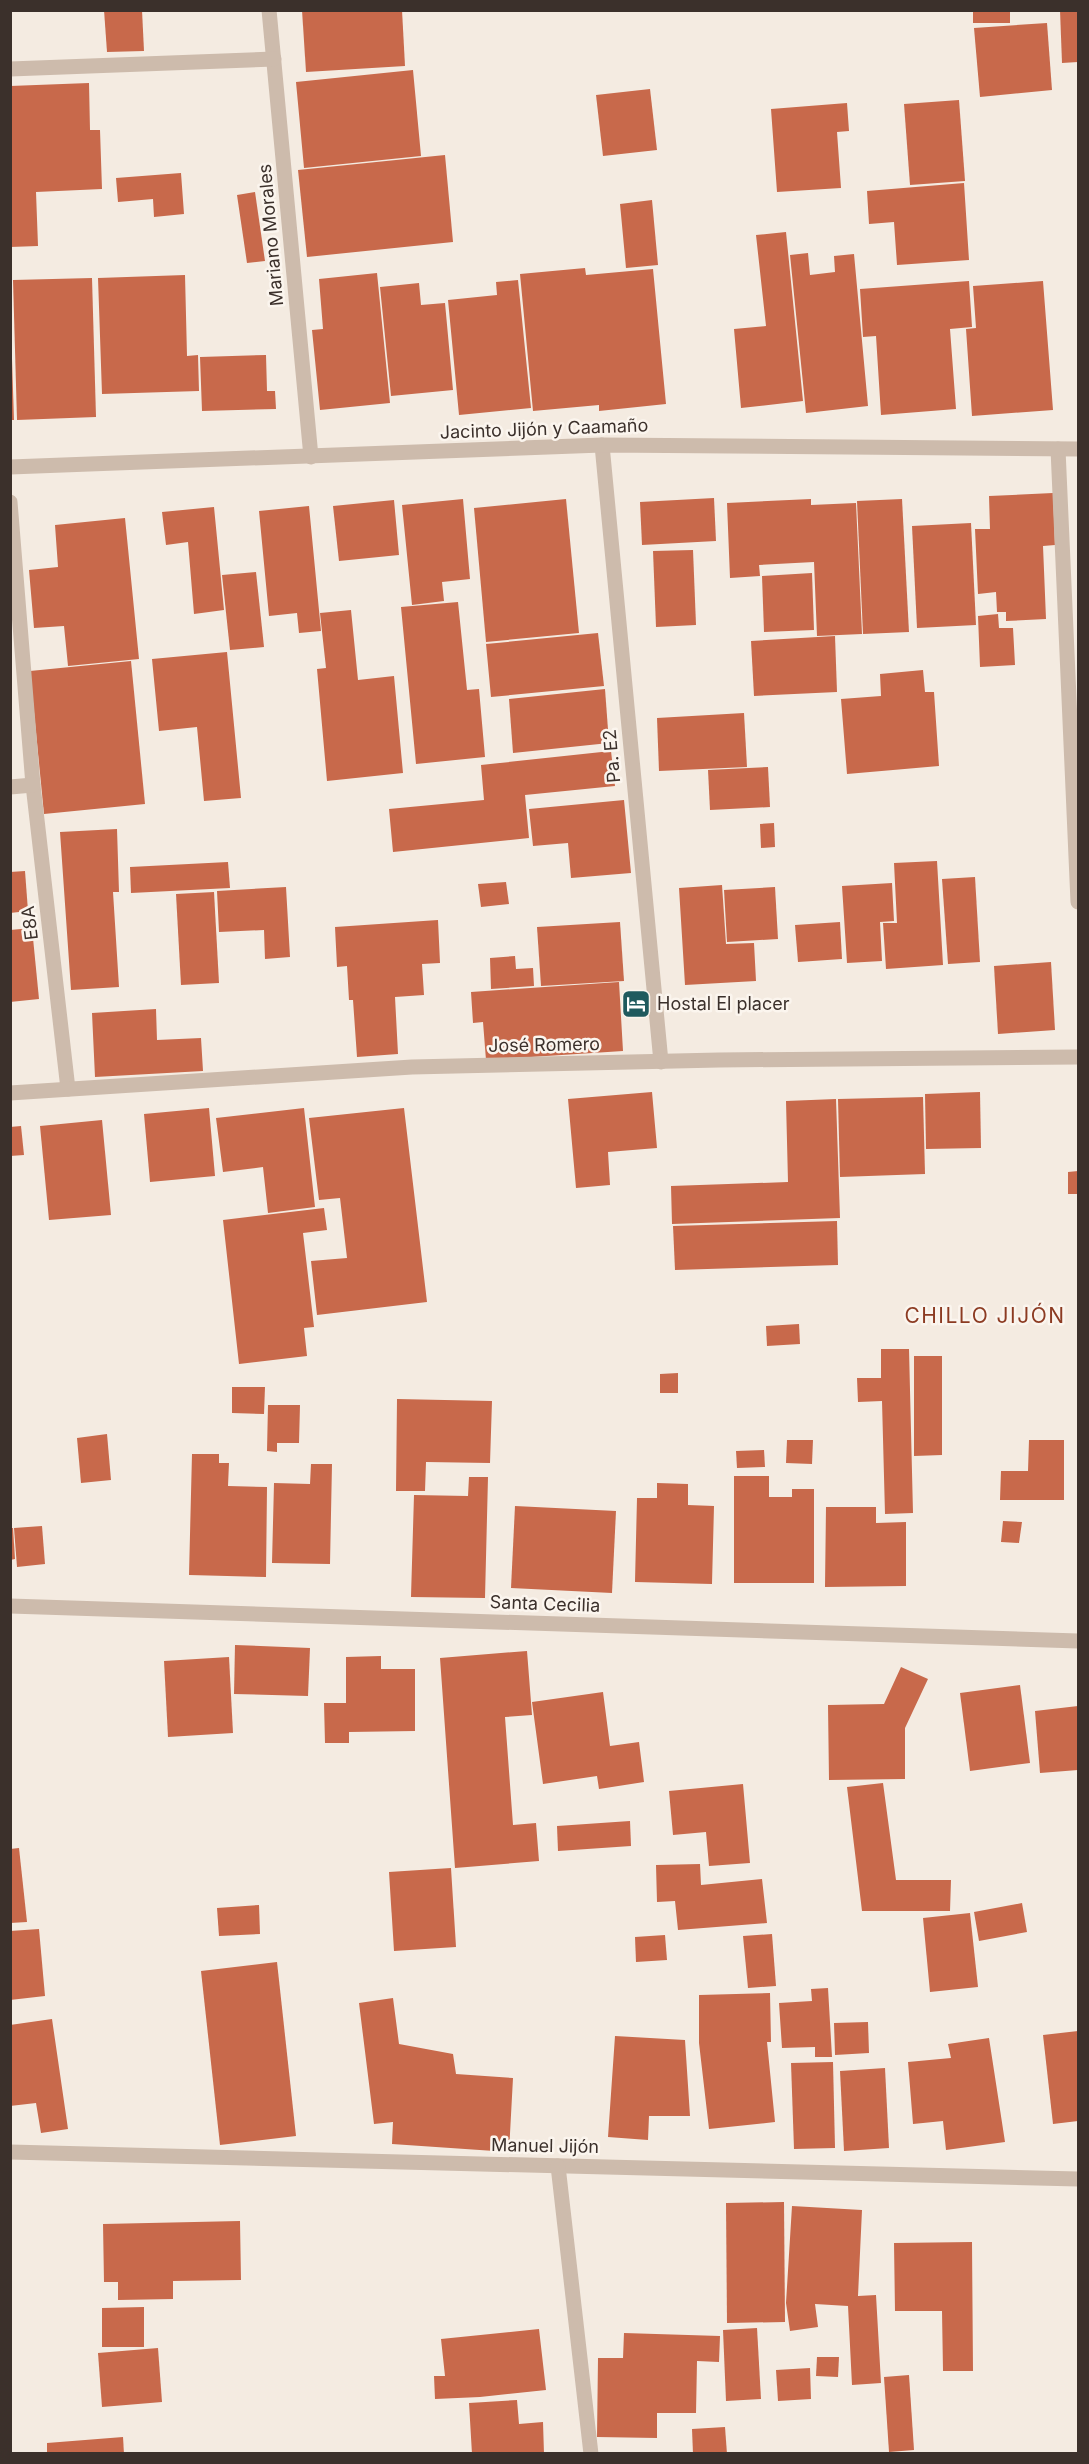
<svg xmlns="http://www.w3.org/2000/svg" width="1089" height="2464" font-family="Inter,sans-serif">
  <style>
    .building { fill: #c8694b }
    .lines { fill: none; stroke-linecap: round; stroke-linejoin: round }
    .minor { stroke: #cdbbac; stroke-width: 15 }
    .labels { text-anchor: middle; stroke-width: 5; stroke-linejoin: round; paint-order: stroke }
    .street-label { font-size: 18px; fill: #3b302b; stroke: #fbf5ee }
    .poi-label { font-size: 18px; fill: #3b302b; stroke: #fbf5ee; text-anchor: start }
    .quarter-label { font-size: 21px; letter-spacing: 1.5px; fill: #8c3b22; stroke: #fbf5ee }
  </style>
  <rect width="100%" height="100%" fill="#f4ebe1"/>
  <g class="building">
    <path d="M104,10H142L144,51L107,52Z"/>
    <path d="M302,10H402L405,66L306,72Z"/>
    <rect x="973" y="10" width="37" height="13"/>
    <path d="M1060,10H1078V62L1062,63Z"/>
    <path d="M1047,23L1052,90L980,97L974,28Z"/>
    <path d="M413,70L421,156L304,168L296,82Z"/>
    <path d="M89,83L90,130H100L102,189L36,192L38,246L10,247V86Z"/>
    <path d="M650,89L657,150L603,156L596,95Z"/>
    <path d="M959,100L965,181L910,185L904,104Z"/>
    <path d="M847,103L849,131L837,132L841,188L777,192L771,109Z"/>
    <path d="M445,155L453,242L307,257L298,170Z"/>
    <path d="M181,173L184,214L154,217L153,199L118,202L116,178Z"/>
    <path d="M964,183L969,260L897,265L894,222L869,224L867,191Z"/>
    <path d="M255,192L265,261L247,263L237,195Z"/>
    <path d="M652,200L658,265L626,268L620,204Z"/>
    <path d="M786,232L803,401L741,408L734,329L766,326L756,235Z"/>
    <path d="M808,253L810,275L835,272L834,256L854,254L868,406L806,413L790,255Z"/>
    <path d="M585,268L586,275L653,269L666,404L599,411V405L533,411L520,274Z"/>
    <path d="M377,273L390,403L320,410L312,330L323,329L319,279Z"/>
    <path d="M185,275L187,356L198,355L199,391L102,394L98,278Z"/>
    <path d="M92,278L96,417L17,420L13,280Z"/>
    <path d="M518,280L531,408L459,415L448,300L497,295L496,282Z"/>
    <path d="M969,281L972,327L950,329L956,409L881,415L876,336L863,337L860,289Z"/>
    <path d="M1043,281L1053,410L972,416L966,329L976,328L973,286Z"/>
    <path d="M419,283L421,305L445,303L453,390L391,396L380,287Z"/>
    <path d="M266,355L267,391H275L276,409L202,411L200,357Z"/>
    <path d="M10,359H12L14,420H10Z"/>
    <path d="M1053,493L1055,545L1043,546L1046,619L1006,621V612H997L996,592L978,594L975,529H990L989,496Z"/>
    <path d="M714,498L716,541L642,545L640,502Z"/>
    <path d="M463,499L470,579L442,582L444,601L412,605L402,505Z"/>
    <path d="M566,499L579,633L486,642L474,508Z"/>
    <path d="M811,499V505L856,503L862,634L817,636L814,562L759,565L760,576L730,578L727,503Z"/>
    <path d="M902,499L909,632L863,634L857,501Z"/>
    <path d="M394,500L399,555L339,561L333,506Z"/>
    <path d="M309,506L321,631L299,633L297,613L269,616L259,511Z"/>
    <path d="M214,507L224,610L194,614L188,542L166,545L162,512Z"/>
    <path d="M125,518L139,659L68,666L64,626L34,628L29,570L58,567L55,525Z"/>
    <path d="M971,523L976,625L917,628L912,526Z"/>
    <path d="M693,550L696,625L656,627L653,551Z"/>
    <path d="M256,572L264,647L230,650L222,575Z"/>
    <path d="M812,573L814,630L764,632L762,576Z"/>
    <path d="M458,602L467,690L479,689L485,757L416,764L401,607Z"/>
    <path d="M351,610L358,680L394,676L403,773L327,781L317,669L326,668L320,613Z"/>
    <path d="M998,614L999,628H1013L1015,665L980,667L978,616Z"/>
    <path d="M598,633L604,686L491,697L486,644Z"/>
    <path d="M835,636L837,692L754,696L751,641Z"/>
    <path d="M227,652L241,798L204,801L197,727L159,731L152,659Z"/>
    <path d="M131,661L145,804L44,814L30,671Z"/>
    <path d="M923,670L925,692H934L939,766L847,774L841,699L881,696L880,674Z"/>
    <path d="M605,689L609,743L513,753L509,699Z"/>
    <path d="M744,713L747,767L659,771L657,718Z"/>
    <path d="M611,751L615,786L525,795L529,838L393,852L389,809L484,800L481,765Z"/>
    <path d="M768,767L770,807L710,810L708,770Z"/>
    <path d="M624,800L631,873L571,878L568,843L533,846L529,809Z"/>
    <path d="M774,823L775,847L761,848L760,824Z"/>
    <path d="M117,829L119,892H113L119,987L71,990L60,832Z"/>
    <path d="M937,861L943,965L886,969L883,923H897L894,863Z"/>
    <path d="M228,862L230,888L131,893L130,867Z"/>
    <path d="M25,871L28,911L10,913V872Z"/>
    <path d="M975,877L980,962L948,964L942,879Z"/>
    <path d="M506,882L509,904L481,907L478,884Z"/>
    <path d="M892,883L894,921L880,922L882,961L847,963L842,886Z"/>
    <path d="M722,885L726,944L754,943L756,981L685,985L679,888Z"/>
    <path d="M286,887L290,957L265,959L264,930L219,932L217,891Z"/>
    <path d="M775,887L778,939L727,942L724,890Z"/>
    <path d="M214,892L219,983L181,985L176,894Z"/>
    <path d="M438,920L440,963L422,964L424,995L395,997L398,1054L357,1057L353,1000H349L347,966L337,967L335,927Z"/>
    <path d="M620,922L624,981L541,986L537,927Z"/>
    <path d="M840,922L842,959L798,962L795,925Z"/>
    <path d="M32,928L39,999L10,1002V930Z"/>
    <path d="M515,956L516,969L533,968L534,986L491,989L490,958Z"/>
    <path d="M1051,962L1055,1030L998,1034L994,966Z"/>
    <path d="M619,982L623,1051L486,1060L483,1022L473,1023L471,992Z"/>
    <path d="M156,1009L157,1040L201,1038L203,1071L95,1077L92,1013Z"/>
    <path d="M652,1092L657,1148L608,1152L610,1185L576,1188L568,1099Z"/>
    <path d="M980,1092L981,1148L926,1149L925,1094Z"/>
    <path d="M923,1097L925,1174L840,1177L838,1099Z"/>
    <path d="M836,1099L840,1218L672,1224L671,1186L788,1182L786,1101Z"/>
    <path d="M209,1108L215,1176L150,1182L144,1114Z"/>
    <path d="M304,1108L315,1207L268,1213L263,1167L223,1172L216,1118Z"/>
    <path d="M404,1108L427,1302L317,1315L311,1261L347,1258L340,1198L319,1200L309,1118Z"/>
    <path d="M102,1120L111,1215L49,1220L40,1126Z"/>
    <path d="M21,1126L24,1155L10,1156V1127Z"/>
    <path d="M1078,1171V1194H1068V1172Z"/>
    <path d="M324,1208L327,1230L303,1233L314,1327L304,1328L307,1356L239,1364L223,1220Z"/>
    <path d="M837,1221L838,1265L675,1270L673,1226Z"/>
    <path d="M799,1324L800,1344L767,1346L766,1326Z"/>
    <path d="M881,1349H909L913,1513L885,1514L882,1401L858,1402L857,1378H881Z"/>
    <path d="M914,1356H942V1455L914,1456Z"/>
    <path d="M678,1373V1393H660V1374Z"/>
    <path d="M232,1387H265L264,1414L232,1413Z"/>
    <path d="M397,1399L492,1401L490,1463L426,1462L425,1491H396Z"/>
    <path d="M268,1405H300L299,1443H277V1452L267,1451Z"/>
    <path d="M107,1434L111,1480L81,1483L77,1438Z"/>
    <path d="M787,1440H813L812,1464L786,1463Z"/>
    <path d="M1029,1440H1064V1500H1000L1001,1471H1028Z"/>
    <path d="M764,1450L765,1467L737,1468L736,1451Z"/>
    <path d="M192,1454H219V1463H229L228,1486L267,1487L266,1577L189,1575Z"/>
    <path d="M311,1464H332L330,1564L272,1563L274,1483L310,1484Z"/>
    <path d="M734,1476H769V1497H792V1489H814V1583H734Z"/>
    <path d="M469,1477H488L485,1598L411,1597L414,1495L468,1496Z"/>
    <path d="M657,1483L688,1484V1505L714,1506L712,1584L635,1582L637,1498H657Z"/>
    <path d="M515,1506L616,1511L612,1593L511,1588Z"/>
    <path d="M826,1507H876V1523L906,1522V1586L825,1587Z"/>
    <path d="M1003,1521L1022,1522L1019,1543L1001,1542Z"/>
    <path d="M42,1526L45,1564L17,1567L14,1528Z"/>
    <path d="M10,1528H13L15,1559L10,1560Z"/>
    <path d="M235,1645L310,1648L308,1696L234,1694Z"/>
    <path d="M527,1651L532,1715L505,1717L513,1825L536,1823L539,1861L455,1868L440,1658Z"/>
    <path d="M381,1656V1669H415V1731L349,1732V1743H325L324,1703H346V1657Z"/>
    <path d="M229,1657L233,1733L168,1737L164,1661Z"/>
    <path d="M901,1667L928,1679L905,1728V1779L829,1780L828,1705L884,1704Z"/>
    <path d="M1020,1685L1030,1763L970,1771L960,1693Z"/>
    <path d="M603,1692L610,1746L639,1742L644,1782L599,1789L597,1776L543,1784L532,1702Z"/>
    <path d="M1078,1706V1770L1040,1773L1035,1711Z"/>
    <path d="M883,1783L896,1880H951L950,1911H862L847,1787Z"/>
    <path d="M743,1784L750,1863L709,1866L706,1832L673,1835L669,1791Z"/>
    <path d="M630,1821L631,1846L558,1851L557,1826Z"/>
    <path d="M19,1848L27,1922L10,1923V1849Z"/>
    <path d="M700,1864L701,1885L762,1879L767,1923L678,1930L675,1901L657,1902L656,1865Z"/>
    <path d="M451,1868L456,1947L394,1951L389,1872Z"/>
    <path d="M1022,1903L1027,1932L979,1941L974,1912Z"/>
    <path d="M259,1905L260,1934L219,1936L217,1908Z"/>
    <path d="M970,1913L978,1987L930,1992L923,1918Z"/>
    <path d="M39,1929L45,1996L10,2000V1931Z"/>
    <path d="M772,1934L776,1986L748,1988L743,1936Z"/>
    <path d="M665,1935L667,1960L636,1962L635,1937Z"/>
    <path d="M277,1962L296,2136L220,2145L201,1971Z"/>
    <path d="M828,1988L832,2057H815V2047L782,2048L779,2003L812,2001L811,1989Z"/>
    <path d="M770,1993L771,2042H767L775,2122L709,2129L699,2043V1995Z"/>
    <path d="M393,1998L399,2044L453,2054L456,2074L513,2078L509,2152L392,2144L393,2122L374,2124L359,2003Z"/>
    <path d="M52,2019L68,2129L41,2133L36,2103L10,2106V2025Z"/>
    <path d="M868,2022L869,2053L835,2055L834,2023Z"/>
    <path d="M1078,2031V2121L1053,2124L1043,2035Z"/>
    <path d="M615,2036L685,2040L690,2116H649L648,2140L608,2137Z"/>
    <path d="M989,2038L1005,2142L946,2150L943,2121L913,2124L908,2062L951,2058L948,2044Z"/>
    <path d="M833,2062L835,2148L794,2149L791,2063Z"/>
    <path d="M885,2068L889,2148L844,2151L840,2071Z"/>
    <path d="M784,2202L785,2322L727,2323L726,2203Z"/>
    <path d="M792,2206L862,2210L858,2296L876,2295L881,2383L852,2385L848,2306L815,2304L818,2327L790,2331L786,2303Z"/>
    <path d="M240,2221L241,2280L173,2281V2299L118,2300V2282H104L103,2224Z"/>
    <path d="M972,2242L973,2371H943L942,2311H895L894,2243Z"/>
    <path d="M144,2307V2347H102V2308Z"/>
    <path d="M757,2328L761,2399L726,2401L723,2330Z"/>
    <path d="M539,2329L546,2390L480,2397L435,2399L434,2376H445L441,2339Z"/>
    <path d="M624,2333L720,2336L719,2362L697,2361L696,2413H657V2438L597,2437L598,2358H623Z"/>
    <path d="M158,2348L162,2402L102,2407L98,2353Z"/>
    <path d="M817,2357H839L838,2377L816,2376Z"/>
    <path d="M810,2368L811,2399L778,2401L776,2370Z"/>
    <path d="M909,2375L914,2450L889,2452L884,2377Z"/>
    <path d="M517,2400L519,2424L543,2422L544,2454H472L469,2403Z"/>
    <path d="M725,2427L727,2454H693L692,2429Z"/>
    <path d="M123,2437L124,2454H47V2443Z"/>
  </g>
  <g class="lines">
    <g class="minor">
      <path d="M269,10L311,457"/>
      <path d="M10,69L274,59"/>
      <path d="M602,445L661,1062"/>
      <path d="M1058,449L1078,902"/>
      <path d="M10,467L602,445L1078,449"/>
      <path d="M10,502L33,785L68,1089"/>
      <path d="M10,787L33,785"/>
      <path d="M10,1093L412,1067L719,1060L1078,1057"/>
      <path d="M10,1606L1078,1641"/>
      <path d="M10,2152L1078,2179"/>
      <path d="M558,2166L591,2454"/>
    </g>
  </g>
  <defs>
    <g id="hotel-square" transform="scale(1.5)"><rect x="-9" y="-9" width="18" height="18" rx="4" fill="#1f5a5e" stroke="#fbf5ee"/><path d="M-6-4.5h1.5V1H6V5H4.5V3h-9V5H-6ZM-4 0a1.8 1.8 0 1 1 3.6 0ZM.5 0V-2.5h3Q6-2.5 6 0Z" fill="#fff"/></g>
  </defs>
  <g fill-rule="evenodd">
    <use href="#hotel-square" x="636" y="1004"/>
  </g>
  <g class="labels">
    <g class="street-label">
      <text transform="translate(271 235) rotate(-95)" y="6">Mariano Morales</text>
      <text transform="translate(544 429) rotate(-2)" y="6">Jacinto Jijón y Caamaño</text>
      <text transform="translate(612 756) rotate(-95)" y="6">Pa. E2</text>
      <text transform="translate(30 923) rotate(-97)" y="6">E8A</text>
      <text transform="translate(544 1045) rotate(-1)" y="6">José Romero</text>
      <text transform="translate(545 1604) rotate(2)" y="6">Santa Cecilia</text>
      <text transform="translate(545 2146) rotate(1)" y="6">Manuel Jijón</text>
    </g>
    <g class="poi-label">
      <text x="657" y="1010">Hostal El placer</text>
    </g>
    <g class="quarter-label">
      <text x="985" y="1323">CHILLO JIJÓN</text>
    </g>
  </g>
  <rect width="1089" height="2464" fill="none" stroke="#3b302b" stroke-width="24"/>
</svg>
